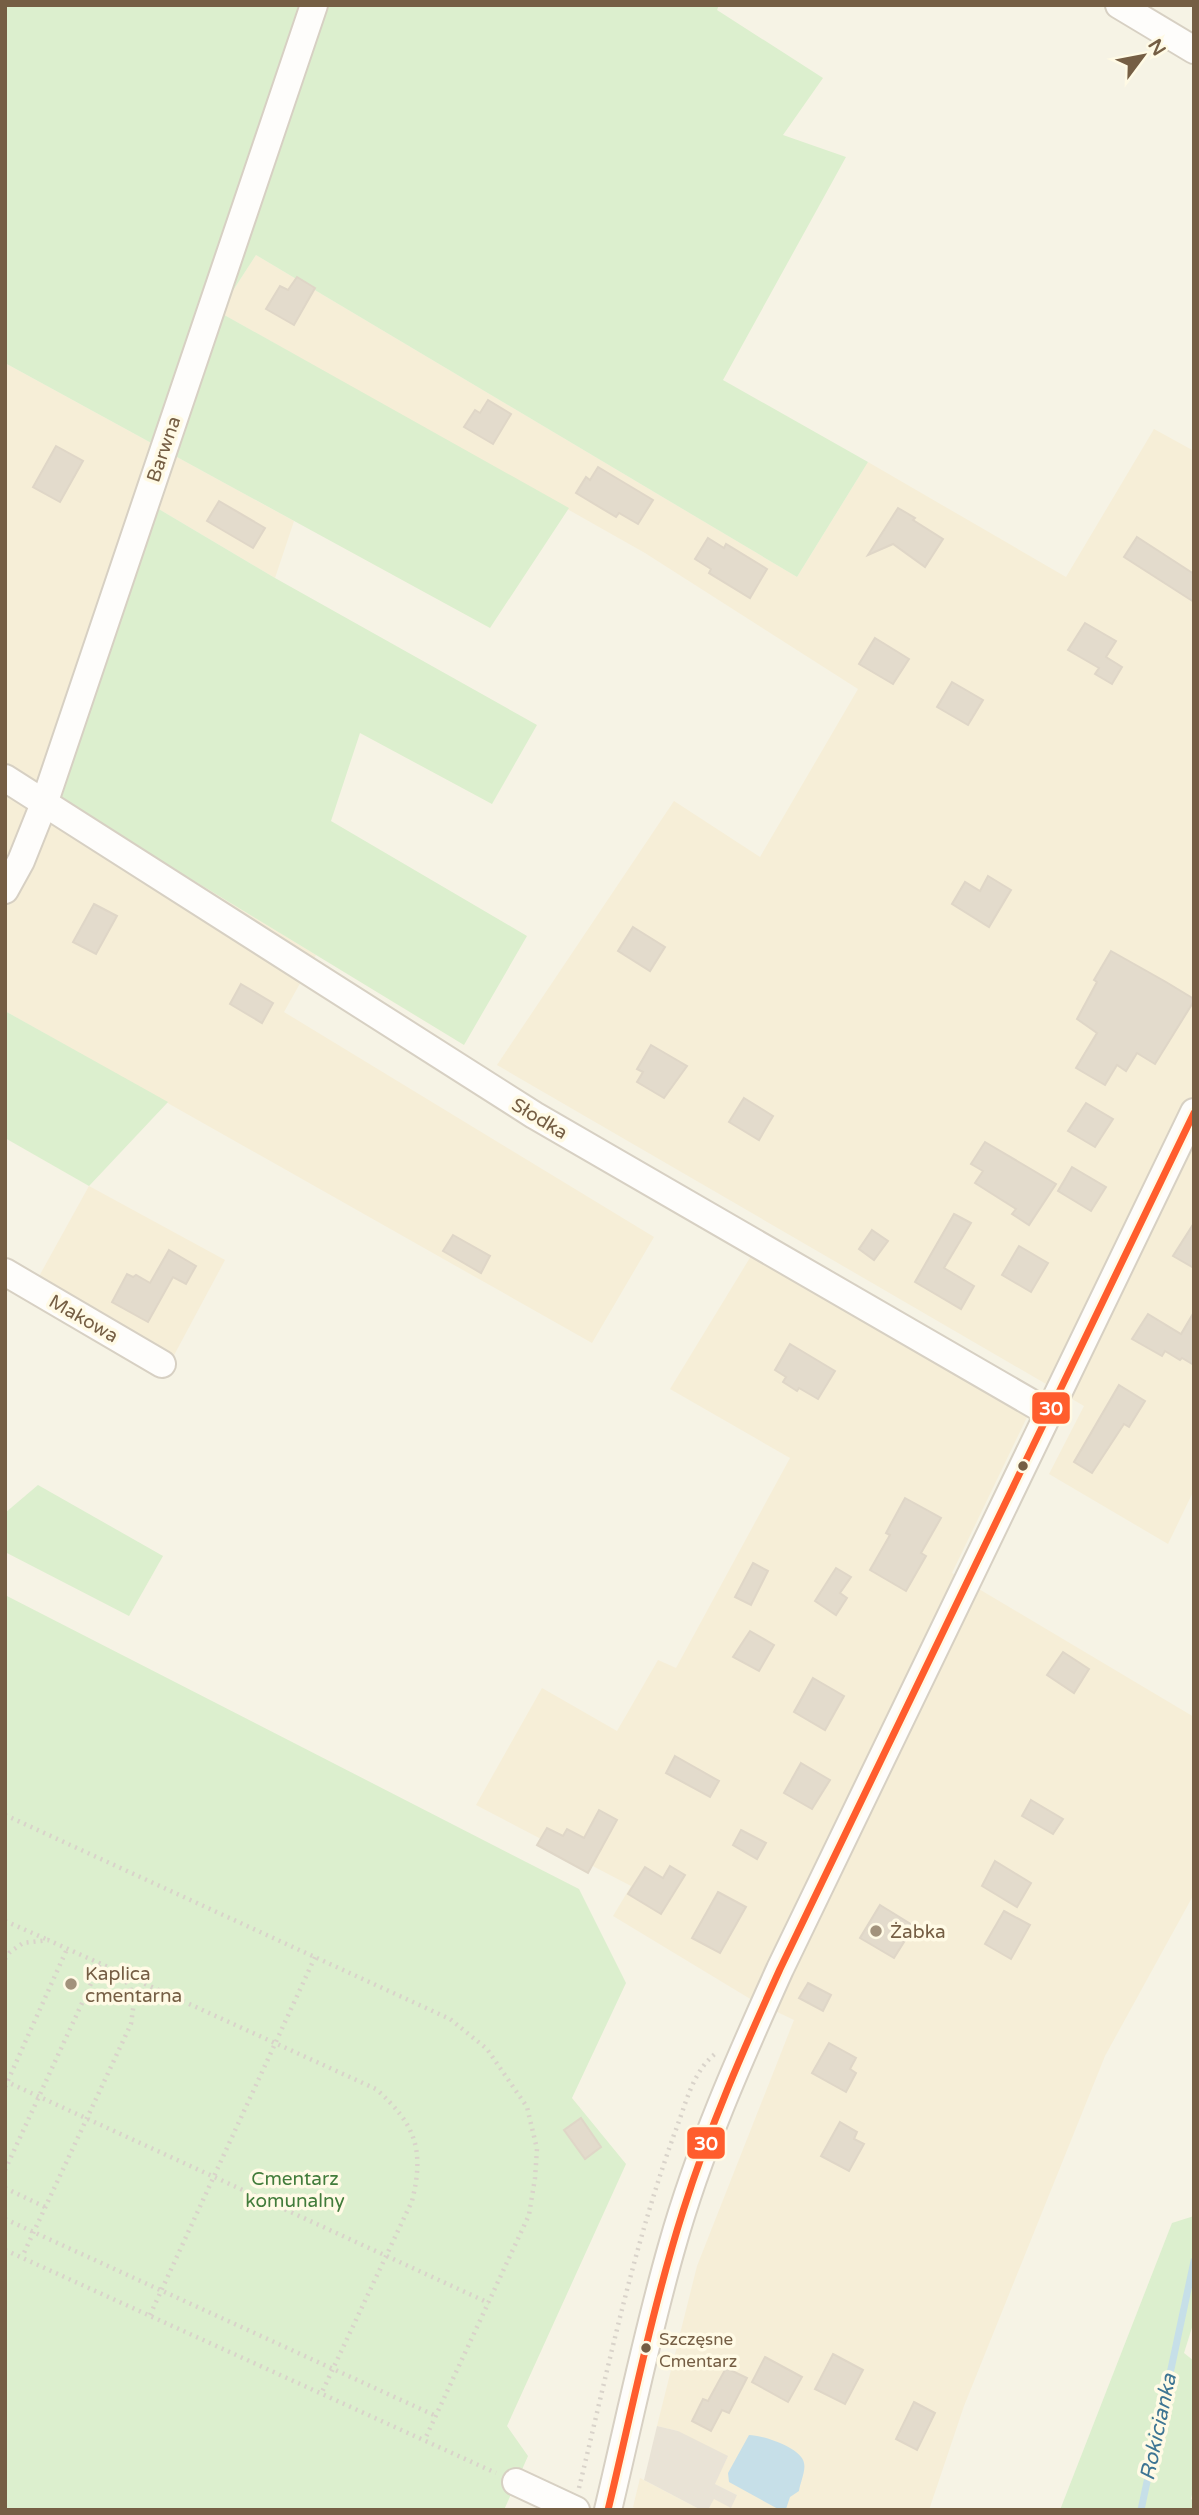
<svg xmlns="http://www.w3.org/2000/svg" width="1199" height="2515" font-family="'Varela Round',sans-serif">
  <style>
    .residential { fill: #f6eed7 }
    .industrial { fill: #e9e3d6 }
    .green { fill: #dcefce }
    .water { fill: #c6dfe8 }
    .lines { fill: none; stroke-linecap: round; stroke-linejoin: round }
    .stream { stroke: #c6dfe8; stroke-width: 7 }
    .building { fill: #e3dbcc; stroke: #dfd6c7; stroke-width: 2 }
    .minor-casing { stroke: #d7d0c3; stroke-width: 30 }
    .path { stroke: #d9d3ca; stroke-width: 4.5; stroke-dasharray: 2 5; stroke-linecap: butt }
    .minor { stroke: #fefdfb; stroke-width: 26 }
    .bus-1-casing { stroke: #fffae5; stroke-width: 12 }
    .bus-1 { stroke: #ff5d2d; stroke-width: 7 }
    .bus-dot { fill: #755e44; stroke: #fffae5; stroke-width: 2.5 }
    .poi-dot { fill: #a2927c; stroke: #fffae5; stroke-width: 2.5 }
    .labels { text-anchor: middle; stroke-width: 7; stroke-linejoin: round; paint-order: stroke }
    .bus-label { font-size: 17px; fill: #755e44; stroke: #fffae5; text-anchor: start }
    .street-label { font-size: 19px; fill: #755e44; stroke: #fffae5 }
    .poi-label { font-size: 19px; fill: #755e44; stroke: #fffae5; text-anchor: start }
    .park-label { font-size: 19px; fill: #427c3b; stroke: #fffae5 }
    .water-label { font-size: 21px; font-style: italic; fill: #3e7593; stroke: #fffae5 }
    .line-badge { stroke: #fffae5; stroke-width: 2.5 }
    .badge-label { font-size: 19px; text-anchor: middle; font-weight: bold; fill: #fff }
  </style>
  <rect width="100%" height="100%" fill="#f6f3e5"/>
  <g class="residential">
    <path d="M256,255L797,577L868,462L1066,577L1154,429L1194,451V1490L1168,1544L1049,1474L1084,1406L497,1065L674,801L760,857L858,689L645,553L219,312Z"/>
    <path d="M5,363L294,521L275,578L152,505L58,798L316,955L284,1012L654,1237L592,1343L5,1011Z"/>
    <path d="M89,1186L225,1260L172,1359L37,1280Z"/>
    <path d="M751,1256L1029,1413L952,1573L1194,1717V1894L1105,2056L964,2406L929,2510H708L714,2498L737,2495L715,2484L678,2431L657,2426L697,2266L794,2020L752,2000L613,1916L631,1886L476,1805L542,1688L617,1731L658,1660L676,1668L790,1458L670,1389Z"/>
    <path d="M640,2478L701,2510H639L633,2507Z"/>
  </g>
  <path class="industrial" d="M657,2426L678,2431L728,2456L715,2484L737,2495L731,2508L714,2499L708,2510H701L644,2480Z"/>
  <g class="green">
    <path d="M5,5H719L717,10L823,78L783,135L846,157L723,380L868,462L797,577L256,255L219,312L569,508L490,628L5,363Z"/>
    <path d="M152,505L275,578L537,725L492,804L360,733L331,821L527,936L464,1045L58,798Z"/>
    <path d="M5,1011L168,1102L89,1186L5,1138Z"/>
    <path d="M38,1485L163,1556L129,1616L5,1552V1513Z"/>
    <path d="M5,1595L579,1889L626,1983L572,2098L626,2164L507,2426L528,2456L504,2510H5Z"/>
    <path d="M1194,2216V2321L1184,2353L1194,2361V2485L1191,2499L1194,2501V2510H1060L1172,2223Z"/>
  </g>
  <path class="water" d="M749,2435C762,2435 802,2448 804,2463C806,2471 800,2483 799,2491L790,2497L786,2509H778L729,2482L728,2473Z"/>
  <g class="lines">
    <path class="stream" d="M1141,2510L1194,2261"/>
  </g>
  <g class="building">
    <path d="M297,277L315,288L294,325L266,309L280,286L288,290Z"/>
    <path d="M488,400L511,414L493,444L464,427L475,410L480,413Z"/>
    <path d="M56,446L83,461L60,502L33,487Z"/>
    <path d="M598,467L653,500L638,524L619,513L616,517L576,493L586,477L590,480Z"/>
    <path d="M219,501L265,528L253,548L207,521Z"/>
    <path d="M898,508L915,518L913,520L943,539L925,567L893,544L868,555Z"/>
    <path d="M1137,537L1194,574V602L1124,557Z"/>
    <path d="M708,538L724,548L726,544L767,569L750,598L709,573L711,569L695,559Z"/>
    <path d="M1085,623L1116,641L1106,657L1122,667L1112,684L1095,674L1099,668L1068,650Z"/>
    <path d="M875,638L909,659L893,684L859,664Z"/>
    <path d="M952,682L983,700L968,725L937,707Z"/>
    <path d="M988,876L1011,890L989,927L952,904L965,882L980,891Z"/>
    <path d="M94,904L117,916L96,954L73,942Z"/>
    <path d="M633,927L665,947L650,971L618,951Z"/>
    <path d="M1111,951L1166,982L1194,999V1001L1155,1064L1137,1053L1126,1071L1117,1065L1105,1085L1076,1068L1097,1033L1077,1019L1097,982L1094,980Z"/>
    <path d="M241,984L273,1003L262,1023L230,1004Z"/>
    <path d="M651,1045L687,1066L664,1098L637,1082L643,1072L637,1069Z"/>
    <path d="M744,1098L773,1116L759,1140L729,1122Z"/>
    <path d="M1086,1103L1113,1119L1095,1147L1068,1131Z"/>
    <path d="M985,1142L1056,1184L1029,1225L1012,1214L1016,1209L975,1183L983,1171L971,1164Z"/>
    <path d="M1072,1167L1106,1187L1091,1211L1058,1191Z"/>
    <path d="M954,1214L971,1223L944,1268L974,1286L961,1309L915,1282Z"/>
    <path d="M1194,1223V1268L1173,1256Z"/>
    <path d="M872,1230L888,1241L874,1260L859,1249Z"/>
    <path d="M453,1235L490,1256L481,1273L443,1251Z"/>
    <path d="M1019,1246L1048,1263L1031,1292L1002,1275Z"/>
    <path d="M169,1250L196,1266L186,1284L173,1277L148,1322L112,1302L127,1274L133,1277L136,1275L150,1283Z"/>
    <path d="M1194,1312V1365L1182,1358L1180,1360L1165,1351L1162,1356L1132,1339L1148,1314L1181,1334Z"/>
    <path d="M790,1344L835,1371L818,1399L799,1388L797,1391L783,1382L786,1377L775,1370Z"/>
    <path d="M1119,1385L1145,1401L1129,1427L1124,1424L1092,1473L1074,1462Z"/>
    <path d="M905,1498L941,1518L921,1553L926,1556L906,1591L870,1570L890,1535L886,1533Z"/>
    <path d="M753,1563L768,1571L751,1605L735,1597Z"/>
    <path d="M836,1568L851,1577L840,1593L847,1598L836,1615L815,1601Z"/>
    <path d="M750,1631L774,1645L759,1671L733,1657Z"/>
    <path d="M1063,1652L1089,1669L1074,1693L1047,1675Z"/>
    <path d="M813,1678L844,1696L825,1730L794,1712Z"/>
    <path d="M675,1756L719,1781L710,1797L666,1773Z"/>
    <path d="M801,1763L830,1780L812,1809L784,1793Z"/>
    <path d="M1031,1800L1063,1819L1053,1834L1022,1816Z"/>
    <path d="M599,1810L617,1820L588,1873L537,1845L547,1828L563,1836L567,1829L584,1838Z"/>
    <path d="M741,1830L766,1843L757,1859L733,1845Z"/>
    <path d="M995,1861L1031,1883L1017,1907L982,1886Z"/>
    <path d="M670,1866L685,1875L661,1914L628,1894L645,1867L663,1878Z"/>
    <path d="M718,1892L746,1907L720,1953L692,1938Z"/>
    <path d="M880,1905L914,1926L894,1958L860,1938Z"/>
    <path d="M1004,1911L1030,1925L1011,1959L985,1944Z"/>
    <path d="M808,1983L831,1995L823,2011L799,1998Z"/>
    <path d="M829,2043L856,2058L850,2069L856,2073L846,2092L812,2073Z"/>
    <path d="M581,2118L601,2147L585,2159L564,2130Z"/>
    <path d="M840,2122L857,2132L854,2139L864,2144L849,2171L821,2156Z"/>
    <path d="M833,2354L863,2370L845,2404L815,2389Z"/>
    <path d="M765,2357L802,2377L788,2402L752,2382Z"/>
    <path d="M726,2368L747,2378L729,2413L722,2410L711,2431L692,2421L703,2399L708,2401Z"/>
    <path d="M914,2402L935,2413L917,2450L896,2439Z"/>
  </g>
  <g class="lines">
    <g class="minor-casing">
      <g id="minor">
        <path d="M1119,5L1194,50"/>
        <path d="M5,778L534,1115L1049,1413"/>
        <path d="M5,890L21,861L45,801L314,5"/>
        <path d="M5,1272L162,1364"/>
        <path d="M516,2482L576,2510"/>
        <path d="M608,2510C629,2422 647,2333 672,2246C699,2150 739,2060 780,1969L1194,1112"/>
      </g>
    </g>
    <g class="path">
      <path d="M5,1815L450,2019L487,2049L527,2107L537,2149L535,2178L529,2215L425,2439"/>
      <path d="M5,1921L46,1939"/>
      <path d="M5,1959L10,1952L23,1943L48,1940L119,1972L130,1987L134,2002L131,2024L22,2257"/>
      <path d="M119,1972L376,2089C415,2124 425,2149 412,2201L322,2392"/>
      <path d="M5,2081L489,2303"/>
      <path d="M5,2087L67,1949"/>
      <path d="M5,2170L100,1964"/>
      <path d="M5,2188L45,2207"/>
      <path d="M5,2219L436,2416"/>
      <path d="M5,2250L496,2473"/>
      <path d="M150,2315L315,1957"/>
      <path d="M579,2488C608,2369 633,2248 675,2132C686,2104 692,2072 716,2053"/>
    </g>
    <use href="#minor" class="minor"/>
    <g class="bus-1-casing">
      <path id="bus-1" d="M608,2510C632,2410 652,2309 683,2211C709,2128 744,2048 780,1969L1194,1113"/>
    </g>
    <use href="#bus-1" class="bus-1"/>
  </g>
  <g class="bus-dot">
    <circle cx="1023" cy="1466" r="6"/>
    <circle cx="646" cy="2348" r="6"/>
  </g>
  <g class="poi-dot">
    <circle cx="876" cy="1931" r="7"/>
    <circle cx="71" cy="1984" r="7"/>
  </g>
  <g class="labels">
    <g class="bus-label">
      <text x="659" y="2345">Szczęsne<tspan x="659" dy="22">Cmentarz</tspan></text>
    </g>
    <g class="street-label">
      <text transform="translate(163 449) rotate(-71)" y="7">Barwna</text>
      <text transform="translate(540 1118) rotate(31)" y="7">Słodka</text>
      <text transform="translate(84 1318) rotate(30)" y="7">Makowa</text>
    </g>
    <g class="poi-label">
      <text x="890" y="1938">Żabka</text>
      <text x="85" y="1980">Kaplica<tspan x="85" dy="22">cmentarna</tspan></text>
    </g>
    <g class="park-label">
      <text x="295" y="2185">Cmentarz<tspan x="295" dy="22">komunalny</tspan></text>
    </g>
    <g class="water-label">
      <text transform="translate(1158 2427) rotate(-78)" y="7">Rokicianka</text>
    </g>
  </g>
  <g class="line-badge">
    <rect x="1031" y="1391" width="40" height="34" rx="7" fill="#ff5d2d"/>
    <rect x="686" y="2126" width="40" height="34" rx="7" fill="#ff5d2d"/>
  </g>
  <g class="badge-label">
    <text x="1051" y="1415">30</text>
    <text x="706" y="2150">30</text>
  </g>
  <rect width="1199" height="2515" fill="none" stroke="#755e44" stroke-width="14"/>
  <g transform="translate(1143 56) rotate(58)" stroke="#fffae5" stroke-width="5" paint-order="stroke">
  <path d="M0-5L12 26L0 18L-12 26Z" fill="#755e44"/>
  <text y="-10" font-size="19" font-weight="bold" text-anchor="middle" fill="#755e44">N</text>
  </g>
</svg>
